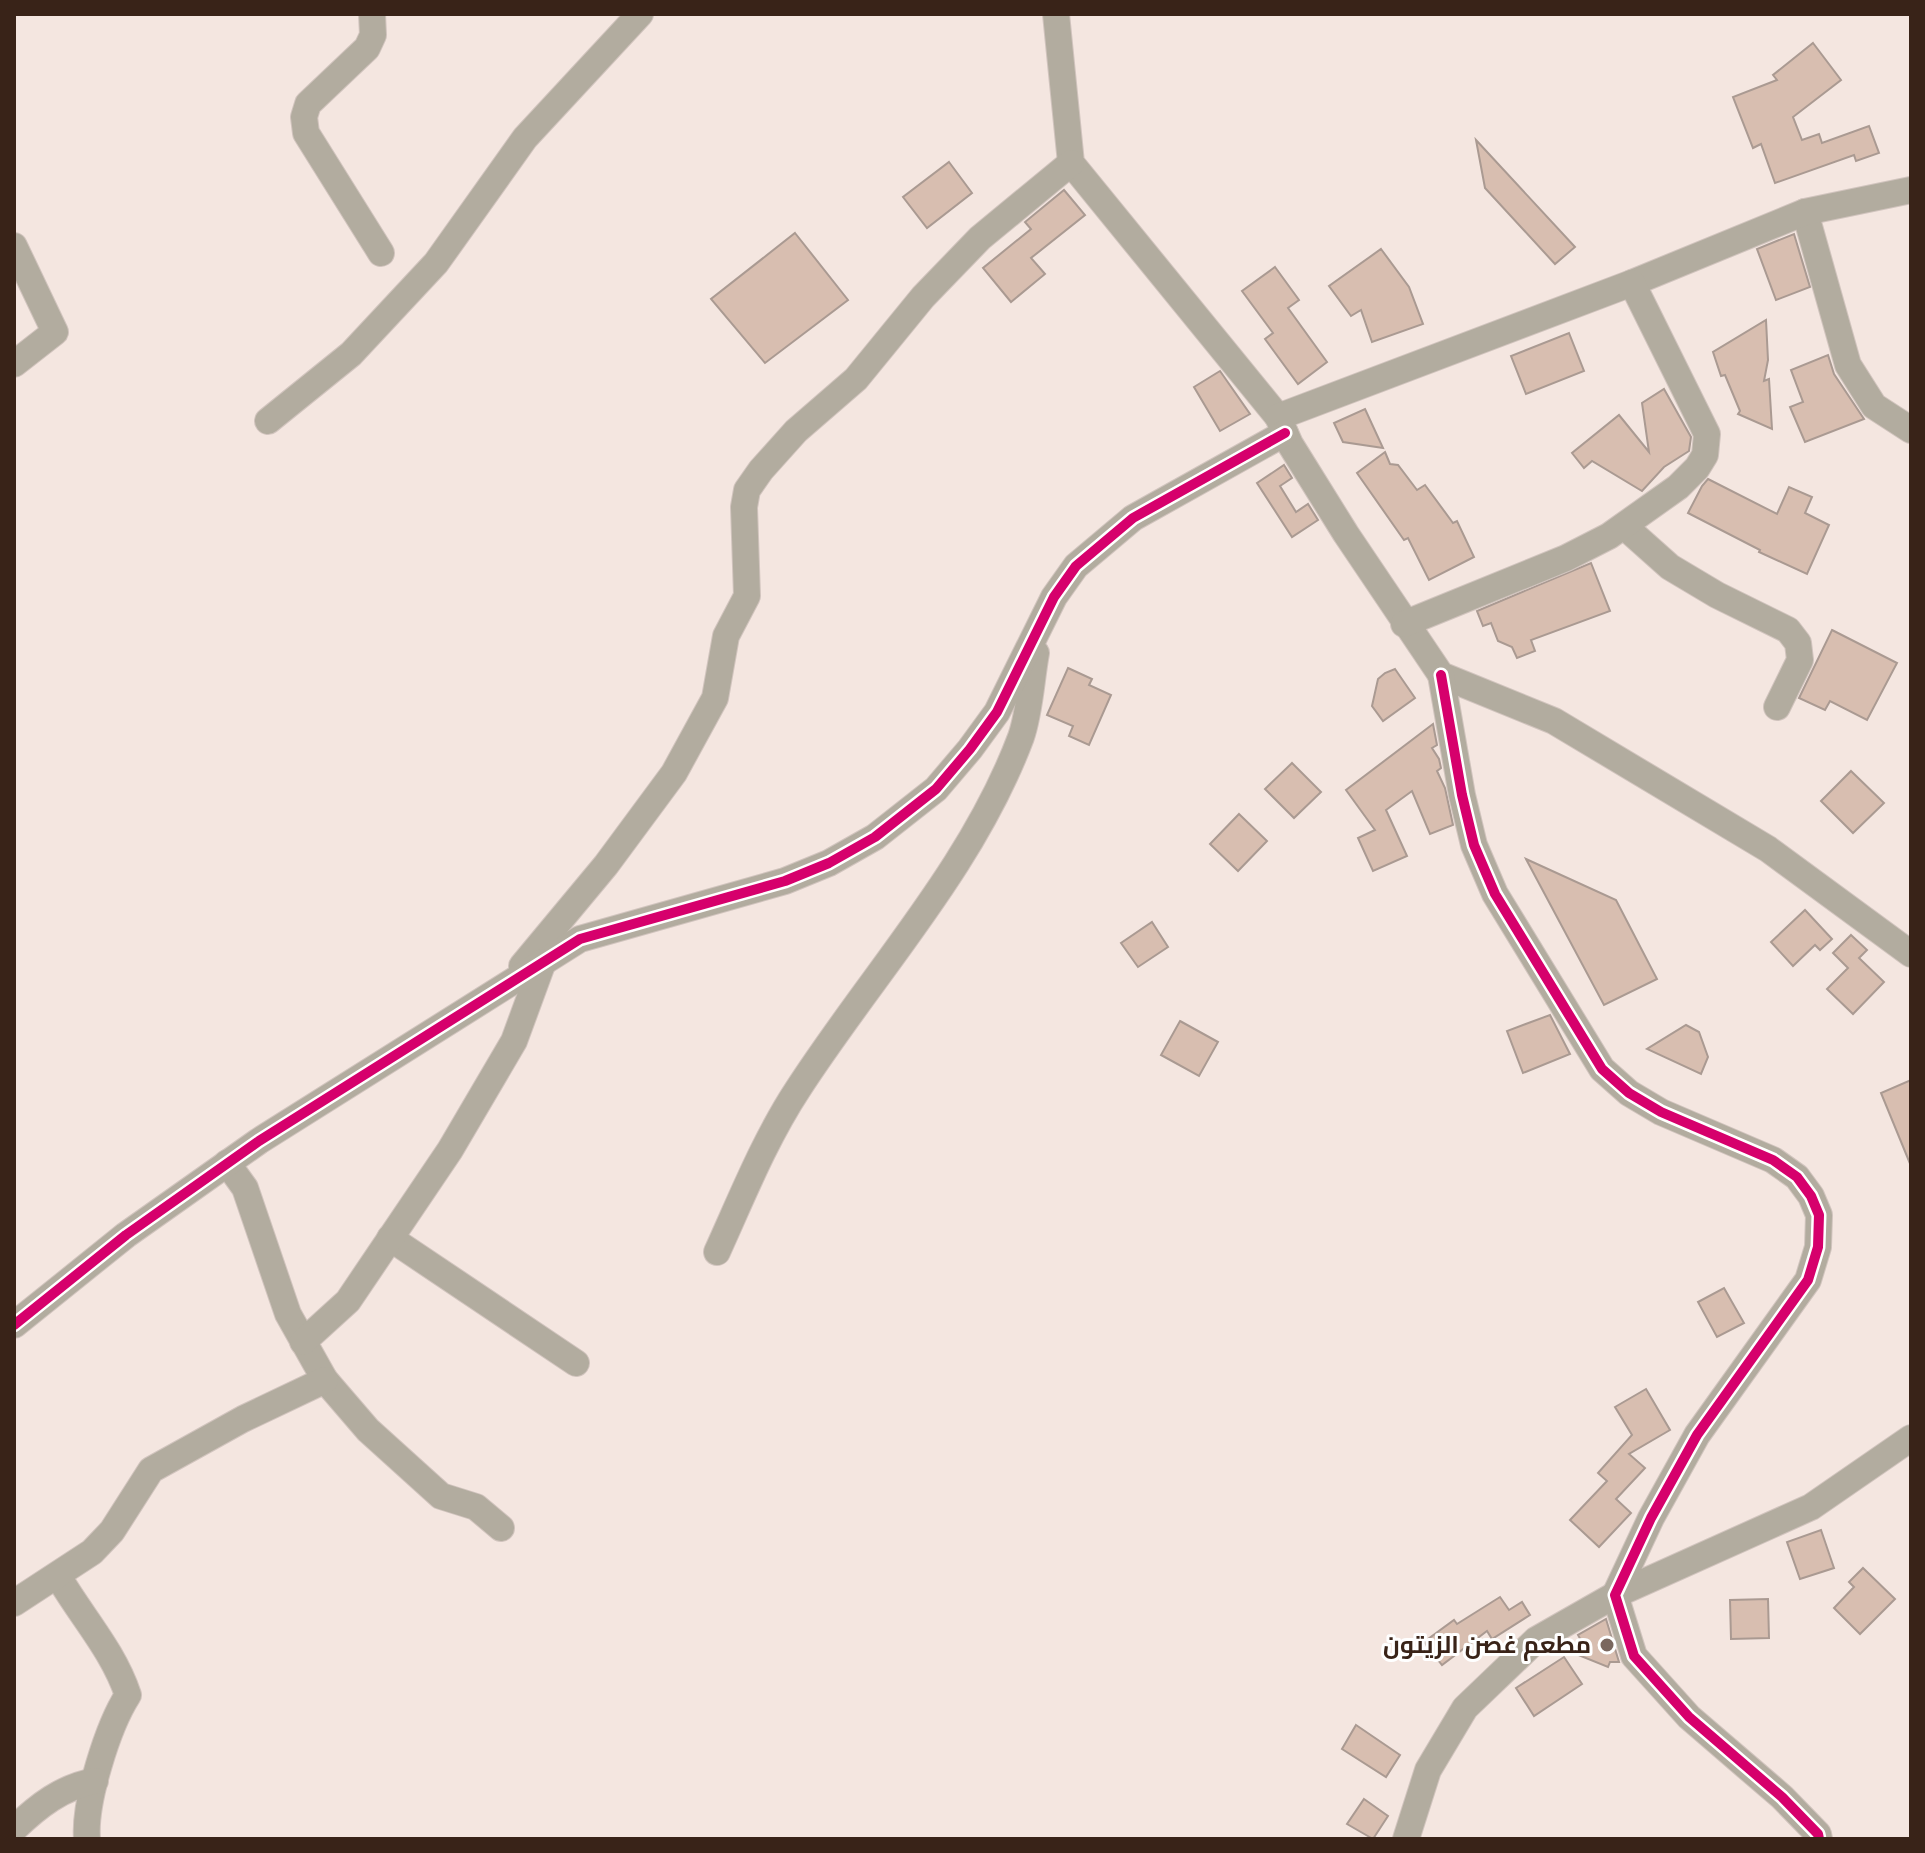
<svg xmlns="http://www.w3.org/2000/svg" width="1925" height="1853" font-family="'Golos Text',Cairo,sans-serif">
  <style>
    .building { fill: #d8beb0; stroke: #aa9a92; stroke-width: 2 }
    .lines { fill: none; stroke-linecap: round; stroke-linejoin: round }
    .minor-casing { stroke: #d1c4be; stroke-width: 28 }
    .minor { stroke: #b2ac9f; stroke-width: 26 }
    .cycleway-casing { stroke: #fff; stroke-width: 15 }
    .cycleway { stroke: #d6006c; stroke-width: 10 }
    .poi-dot { fill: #7a675e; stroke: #fff; stroke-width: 3 }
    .labels { text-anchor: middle; stroke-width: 6; stroke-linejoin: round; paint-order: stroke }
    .poi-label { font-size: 24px; font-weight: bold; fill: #392318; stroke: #fff; text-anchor: end }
  </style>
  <rect width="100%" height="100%" fill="#f4e6e0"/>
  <g class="building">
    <path d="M1813,43L1841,80L1793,117L1802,140L1819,134L1822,143L1869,126L1879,153L1856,161L1854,155L1775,183L1761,144L1753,148L1733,97L1777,80L1773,75Z"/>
    <path d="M1476,140L1575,247L1555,264L1485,188Z"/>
    <path d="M949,162L972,193L927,228L903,197Z"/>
    <path d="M1064,190L1085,215L1031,258L1045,274L1011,302L983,268L1031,229L1025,222Z"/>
    <path d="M795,233L848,300L765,363L711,299Z"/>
    <path d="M1794,234L1810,287L1776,300L1757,249Z"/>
    <path d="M1381,249L1409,287L1423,324L1372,342L1361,310L1351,316L1329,286Z"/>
    <path d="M1275,267L1299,300L1288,308L1327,362L1298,384L1265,339L1273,333L1242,291Z"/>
    <path d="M1766,320L1768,360L1764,381L1769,379L1772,429L1738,414L1740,411L1725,375L1721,376L1713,352Z"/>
    <path d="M1569,333L1584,371L1526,394L1511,356Z"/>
    <path d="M1828,355L1834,374L1864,419L1805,442L1790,407L1803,402L1791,370Z"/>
    <path d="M1220,371L1250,414L1220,431L1194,387Z"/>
    <path d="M1664,389L1691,437L1689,451L1664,467L1642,491L1592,461L1584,468L1572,453L1619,415L1649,452L1642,403Z"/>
    <path d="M1365,409L1383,448L1343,442L1334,423Z"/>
    <path d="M1385,452L1390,464L1398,465L1417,490L1425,485L1453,523L1457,521L1474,557L1429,580L1408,538L1404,540L1357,473Z"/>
    <path d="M1284,465L1292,478L1280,486L1296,512L1308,504L1318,520L1292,537L1257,483Z"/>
    <path d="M1708,479L1777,514L1789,487L1812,497L1805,513L1829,525L1807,574L1759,552L1760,550L1688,513L1702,486Z"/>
    <path d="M1591,563L1610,611L1531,640L1535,651L1517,658L1512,647L1498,641L1491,623L1483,626L1477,611Z"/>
    <path d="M1832,630L1897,663L1867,720L1830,701L1825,710L1799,698Z"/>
    <path d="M1068,668L1092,679L1089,685L1111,695L1089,745L1069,736L1073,726L1047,715Z"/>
    <path d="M1395,669L1415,698L1383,721L1372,706L1378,679L1385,673Z"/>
    <path d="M1433,724L1437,745L1432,748L1439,759L1441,768L1437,771L1445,788L1453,825L1430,834L1412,791L1386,810L1407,856L1373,871L1358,838L1375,830L1346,790Z"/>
    <path d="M1292,763L1321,792L1294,818L1265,789Z"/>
    <path d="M1851,771L1884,803L1853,833L1821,801Z"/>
    <path d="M1239,814L1267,841L1238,871L1210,844Z"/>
    <path d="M1526,859L1616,900L1657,979L1604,1005Z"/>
    <path d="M1805,910L1832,939L1820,950L1815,945L1793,966L1771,942Z"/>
    <path d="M1152,922L1168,947L1138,967L1121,943Z"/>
    <path d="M1851,935L1867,950L1859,958L1884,982L1853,1014L1827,989L1848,968L1833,953Z"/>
    <path d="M1550,1015L1570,1054L1523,1073L1507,1031Z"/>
    <path d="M1180,1021L1218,1042L1199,1076L1161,1055Z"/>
    <path d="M1686,1025L1699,1032L1708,1057L1701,1074L1647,1049Z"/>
    <path d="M1911,1080V1166L1881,1093Z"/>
    <path d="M1724,1288L1744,1323L1717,1337L1698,1302Z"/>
    <path d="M1646,1389L1670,1430L1629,1454L1645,1468L1616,1499L1631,1513L1599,1547L1570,1520L1607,1481L1598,1473L1632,1435L1615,1407Z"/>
    <path d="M1821,1530L1834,1568L1800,1579L1787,1542Z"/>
    <path d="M1863,1568L1895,1599L1860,1634L1834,1608L1854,1587L1849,1582Z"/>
    <path d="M1500,1597L1509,1610L1522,1602L1530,1615L1492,1639L1487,1631L1442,1665L1424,1642L1454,1620L1457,1624Z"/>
    <path d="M1768,1599L1769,1638L1731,1639L1730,1600Z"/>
    <path d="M1606,1619L1619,1662H1610L1608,1667L1571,1652L1583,1644L1578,1635Z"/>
    <path d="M1564,1657L1582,1684L1534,1716L1516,1688Z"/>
    <path d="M1356,1725L1400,1755L1386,1777L1342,1749Z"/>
    <path d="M1364,1799L1388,1816L1373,1839L1347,1824Z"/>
  </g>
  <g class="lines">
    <g class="minor-casing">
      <g id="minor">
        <path d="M372,14L373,35L367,48L308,104L304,117L306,133L381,253"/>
        <path d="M1056,14L1071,163L1278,417L1290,444L1346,534L1441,675L1554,721L1768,849L1911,954"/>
        <path d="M1805,212L1848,365L1874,406L1911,430"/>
        <path d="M14,246L55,332L14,364"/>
        <path d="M1278,417L1632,283L1805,212L1911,190"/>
        <path d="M268,421L351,354L436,263L525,138L640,14"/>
        <path d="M1624,526L1670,567L1717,595L1788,630L1798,643L1800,660L1777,707"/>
        <path d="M1404,624L1566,558L1609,536L1678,487L1697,468L1705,455L1707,434L1632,283"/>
        <path d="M1441,675L1462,795L1474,845L1495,894L1602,1069L1629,1093L1661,1112L1773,1160L1797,1177L1811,1196L1819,1215L1818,1247L1808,1280L1697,1435L1651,1518L1615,1595L1634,1656L1689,1717L1782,1797L1818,1834L1819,1839"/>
        <path d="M522,966L606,865L674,773L715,698L726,636L747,596L744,507L747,490L761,470L796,431L856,379L923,297L980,238L1071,163"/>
        <path d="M227,1163L245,1188L288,1314L325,1380L368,1430L441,1496L476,1507L501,1528"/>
        <path d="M390,1238L576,1363"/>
        <path d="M717,1252C742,1197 765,1139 798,1089C873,973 972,868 1021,737C1030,711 1031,680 1036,653"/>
        <path d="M14,1325L126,1235L259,1141L580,939L785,881L829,863L875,837L936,789L970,749L997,712L1054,597L1076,566L1133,518L1285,433"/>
        <path d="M303,1342L348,1301L450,1150L514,1041L543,962"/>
        <path d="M58,1576C81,1616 113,1650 128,1695C108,1726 84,1802 87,1839"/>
        <path d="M14,1603L92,1552L112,1531L151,1470L243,1419L325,1380"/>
        <path d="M14,1829C38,1806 62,1787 95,1781"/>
        <path d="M1406,1839L1428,1770L1465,1708L1536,1640L1615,1595L1811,1507L1911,1438"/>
      </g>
    </g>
    <use href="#minor" class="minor"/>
    <g class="cycleway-casing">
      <g id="cycleway">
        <path d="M1441,675L1462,795L1474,845L1495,894L1602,1069L1629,1093L1661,1112L1773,1160L1797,1177L1811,1196L1819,1215L1818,1247L1808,1280L1697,1435L1651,1518L1615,1595L1634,1656L1689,1717L1782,1797L1818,1834L1819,1839"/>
        <path d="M14,1325L126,1235L259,1141L580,939L785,881L829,863L875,837L936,789L970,749L997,712L1054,597L1076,566L1133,518L1285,433"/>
      </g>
    </g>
    <use href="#cycleway" class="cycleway"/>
  </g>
  <circle class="poi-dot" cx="1607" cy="1645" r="8"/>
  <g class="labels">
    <g class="poi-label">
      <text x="1591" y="1653">مطعم غصن الزيتون</text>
    </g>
  </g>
  <rect width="1925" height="1853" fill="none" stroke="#392318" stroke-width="32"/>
</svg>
